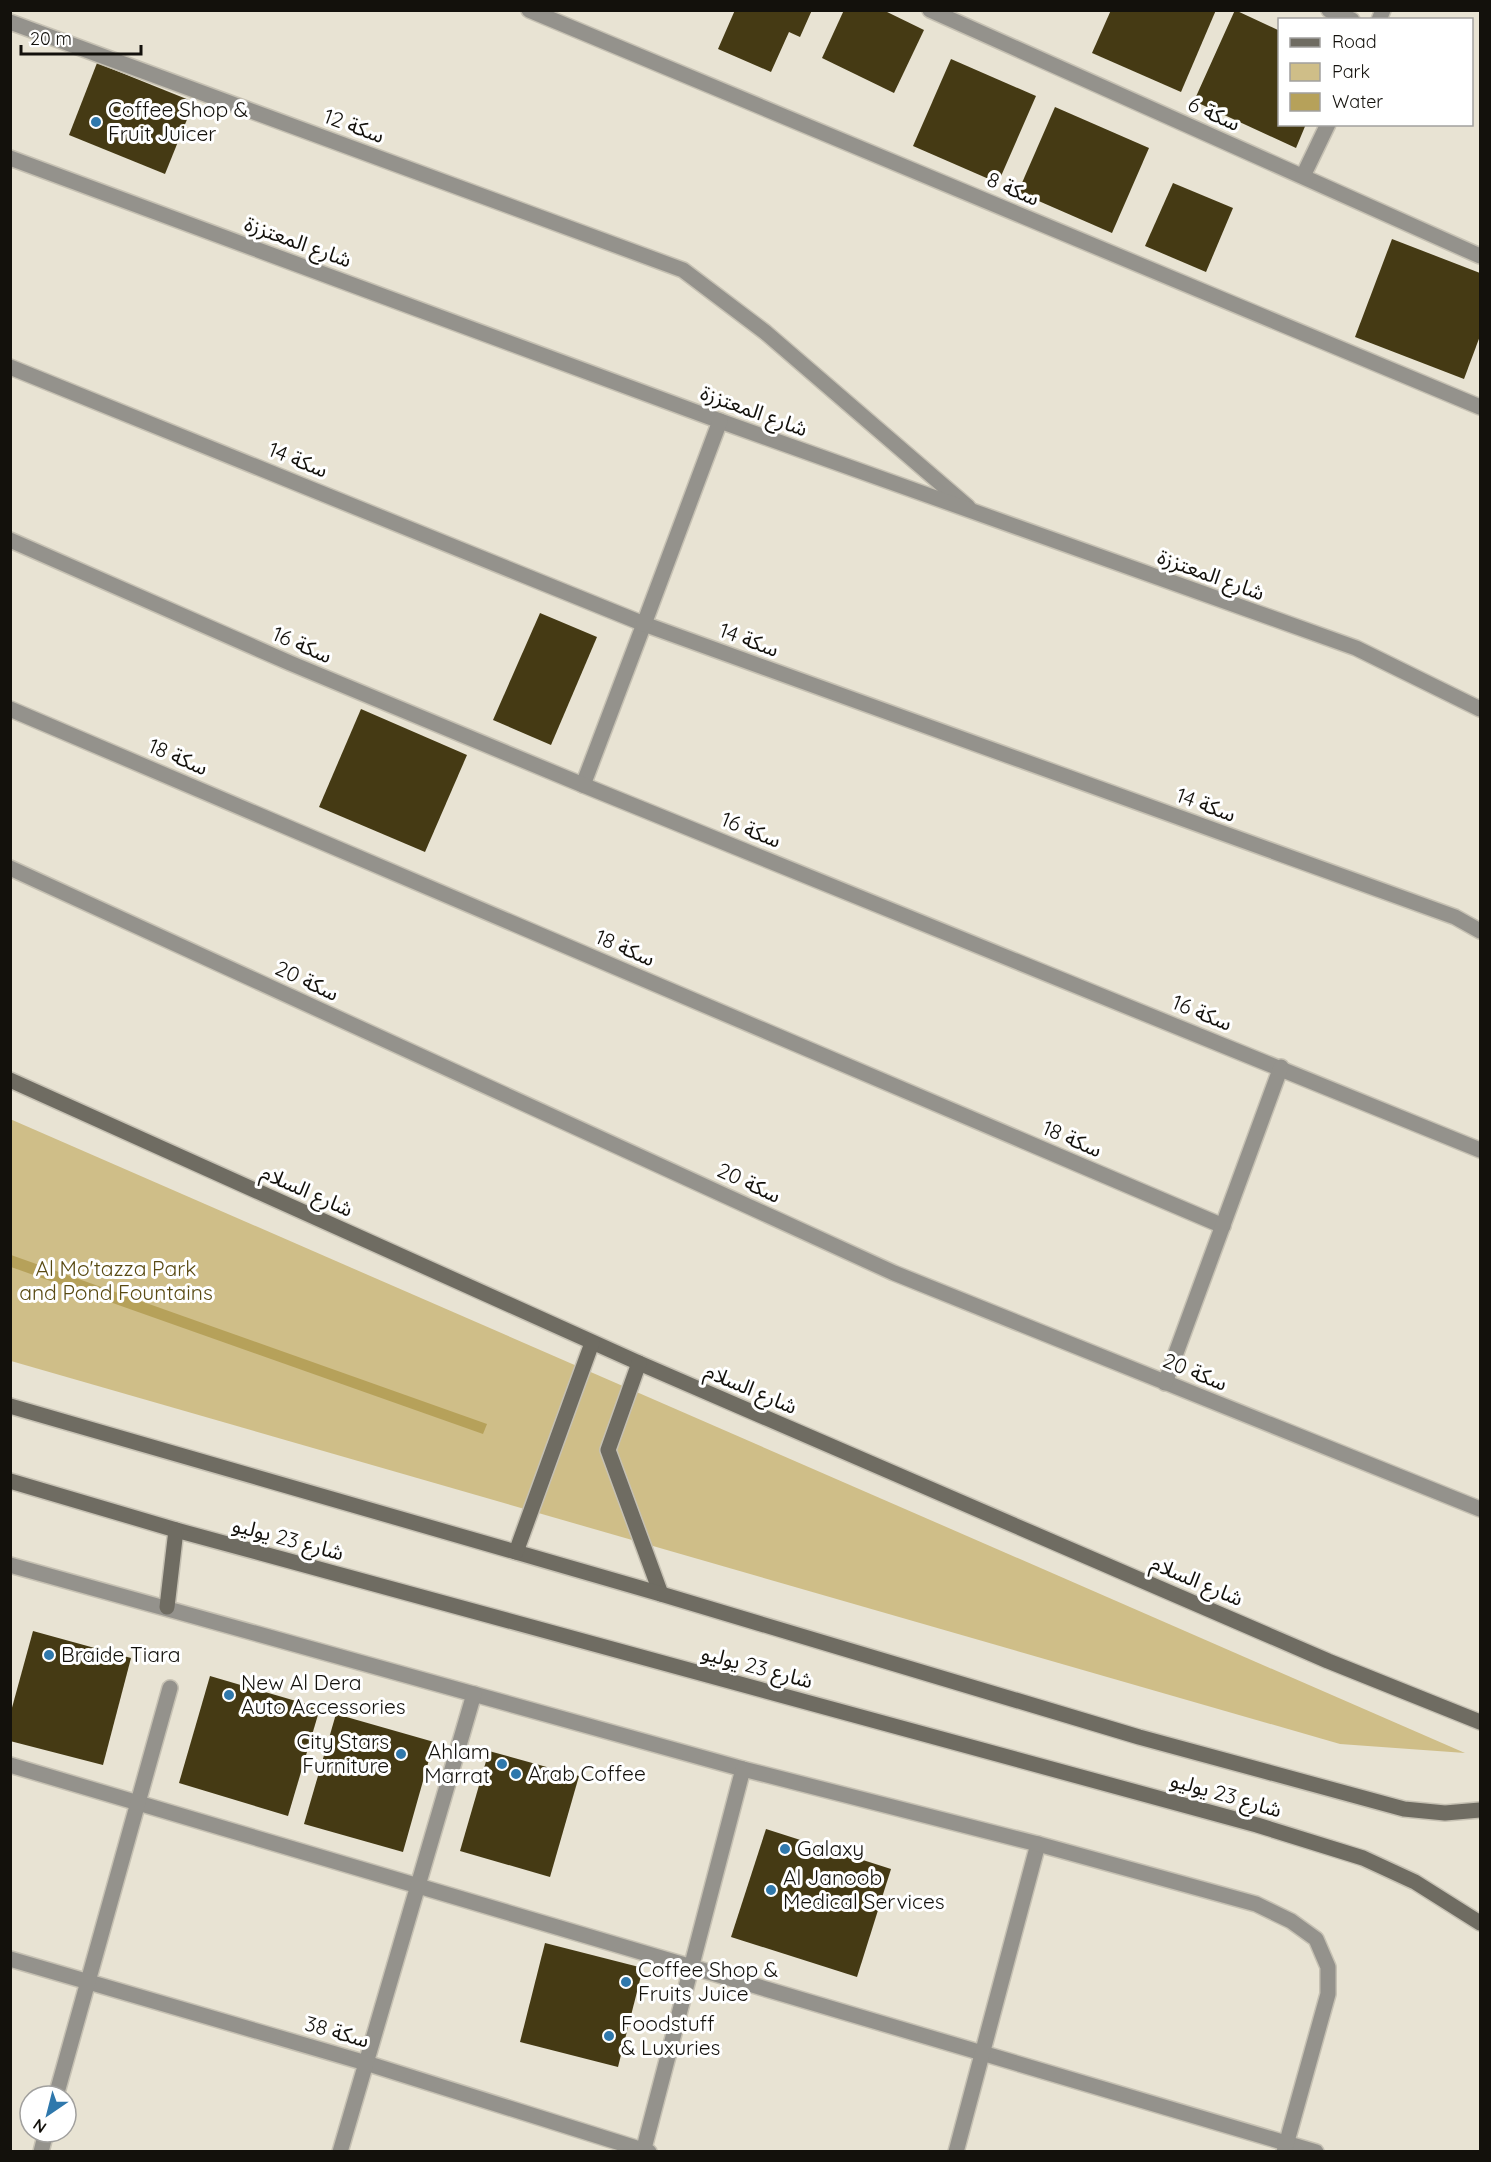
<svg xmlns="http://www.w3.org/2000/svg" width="1491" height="2162" font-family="Quicksand,'Noto Sans Arabic',sans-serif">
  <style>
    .green { fill: #cfbe88 }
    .water { fill: #b6a15a }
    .building { fill: #453a14 }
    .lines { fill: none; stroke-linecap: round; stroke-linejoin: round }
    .lane-casing { stroke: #c6c1b3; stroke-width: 18 }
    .street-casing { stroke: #c6c1b3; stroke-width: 18 }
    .secondary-casing { stroke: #c6c1b3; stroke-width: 18 }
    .lane { stroke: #94928c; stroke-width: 15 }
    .street { stroke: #94928c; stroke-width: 15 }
    .secondary { stroke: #6f6c62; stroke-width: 15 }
    .poi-dot { fill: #2f78ac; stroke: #fff; stroke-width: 2 }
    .labels { text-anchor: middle; stroke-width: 6; stroke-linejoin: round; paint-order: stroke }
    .poi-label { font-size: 21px; fill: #13110c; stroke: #fff; text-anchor: start }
    .street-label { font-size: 21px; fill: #13110c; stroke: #fff }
    .park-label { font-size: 21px; fill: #594a13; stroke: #fff }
  </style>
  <rect width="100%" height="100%" fill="#e8e3d3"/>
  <path class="green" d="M10,1119L1465,1753L1340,1744L11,1361Z"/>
  <path class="water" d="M11,1255L487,1424L483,1434L11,1267Z"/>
  <g class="building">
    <path d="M735,10H812L800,37L789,32L771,72L718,49Z"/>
    <path d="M844,10H883L924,30L894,93L822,58Z"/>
    <path d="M1111,10H1216L1181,92L1092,53Z"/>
    <path d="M1235,10L1280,31V124H1306L1296,148L1194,101Z"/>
    <path d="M951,59L1036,96L998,183L913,146Z"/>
    <path d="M97,63L194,102L165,174L69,135Z"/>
    <path d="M1055,107L1149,148L1112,233L1018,192Z"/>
    <path d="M1173,183L1233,208L1206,272L1145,246Z"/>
    <path d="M1392,239L1480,273V336L1464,379L1355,337Z"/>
    <path d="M540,613L597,637L551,745L493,720Z"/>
    <path d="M361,709L467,755L425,852L319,807Z"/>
    <path d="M33,1631L131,1658L103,1765L10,1741V1715Z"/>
    <path d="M210,1676L320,1708L288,1816L179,1783Z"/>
    <path d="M336,1714L434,1742L403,1852L304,1824Z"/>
    <path d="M489,1751L579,1776L550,1877L460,1851Z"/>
    <path d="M766,1829L891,1869L857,1977L731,1937Z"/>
    <path d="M545,1943L643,1968L618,2067L520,2042Z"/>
  </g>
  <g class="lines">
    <g class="lane-casing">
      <g id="lane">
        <path d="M583,785L644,624"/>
        <path d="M10,1765L1316,2152"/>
        <path d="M956,2152L1038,1844"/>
      </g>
    </g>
    <g class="street-casing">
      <g id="street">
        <path d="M529,10L1480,407"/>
        <path d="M930,10L1480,256"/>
        <path d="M1329,10L1352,20"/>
        <path d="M1379,20L1383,10"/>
        <path d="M10,22L683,270L765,332L968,507"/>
        <path d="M10,158L720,421L1356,648L1480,709"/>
        <path d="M1303,176L1328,124"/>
        <path d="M10,367L644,624L1455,917L1480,931"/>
        <path d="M10,540L290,663L583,785L1480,1150"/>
        <path d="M644,624L720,421"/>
        <path d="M10,709L1223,1226"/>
        <path d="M10,868L894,1273L1480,1509"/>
        <path d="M1165,1383L1281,1067"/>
        <path d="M10,1565L743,1769L1038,1844L1256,1904L1291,1921L1316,1939L1328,1967V1994L1284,2152"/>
        <path d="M10,1959L366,2063L649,2152"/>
        <path d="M56,2096L170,1688"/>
        <path d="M41,2152L46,2132"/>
        <path d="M340,2152L474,1694"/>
        <path d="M643,2152L743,1769"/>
      </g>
    </g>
    <g class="secondary-casing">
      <g id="secondary">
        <path d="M10,1080L639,1363L1328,1661L1480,1722"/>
        <path d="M639,1363L608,1450L661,1594"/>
        <path d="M10,1406L661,1594L1139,1737L1404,1809L1445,1813L1480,1810"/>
        <path d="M10,1481L176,1530L1257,1825L1363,1858L1415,1882L1480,1923"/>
        <path d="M516,1552L592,1343"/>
        <path d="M167,1607L176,1530"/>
      </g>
    </g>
    <use href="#lane" class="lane"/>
    <use href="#street" class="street"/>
    <use href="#secondary" class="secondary"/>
  </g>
  <g class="poi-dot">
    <circle cx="96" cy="122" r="6"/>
    <circle cx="49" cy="1655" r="6"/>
    <circle cx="229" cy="1695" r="6"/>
    <circle cx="401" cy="1754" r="6"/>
    <circle cx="502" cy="1764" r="6"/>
    <circle cx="516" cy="1774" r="6"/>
    <circle cx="785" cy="1849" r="6"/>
    <circle cx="771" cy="1890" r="6"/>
    <circle cx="626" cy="1982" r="6"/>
    <circle cx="609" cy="2036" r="6"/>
  </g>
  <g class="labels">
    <g class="poi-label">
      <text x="108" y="117">Coffee Shop &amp;<tspan x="108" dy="24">Fruit Juicer</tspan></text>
      <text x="61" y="1662">Braide Tiara</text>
      <text x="241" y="1690">New Al Dera<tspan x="241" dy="24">Auto Accessories</tspan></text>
      <text x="389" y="1749" text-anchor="end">City Stars<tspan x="389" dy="24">Furniture</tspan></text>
      <text x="490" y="1759" text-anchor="end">Ahlam<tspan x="490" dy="24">Marrat</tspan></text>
      <text x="528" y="1781">Arab Coffee</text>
      <text x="797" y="1856">Galaxy</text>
      <text x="783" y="1885">Al Janoob<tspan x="783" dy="24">Medical Services</tspan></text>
      <text x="638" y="1977">Coffee Shop &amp;<tspan x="638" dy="24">Fruits Juice</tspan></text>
      <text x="621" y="2031">Foodstuff<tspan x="621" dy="24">&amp; Luxuries</tspan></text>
    </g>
    <g class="street-label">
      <text transform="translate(1214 114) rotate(24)" y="7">سكة 6</text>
      <text transform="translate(354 126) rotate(20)" y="7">سكة 12</text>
      <text transform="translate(1013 189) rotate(23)" y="7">سكة 8</text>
      <text transform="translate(298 242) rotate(20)" y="7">شارع المعتززة</text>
      <text transform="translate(754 411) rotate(20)" y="7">شارع المعتززة</text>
      <text transform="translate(298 460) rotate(22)" y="7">سكة 14</text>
      <text transform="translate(1211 575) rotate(20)" y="7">شارع المعتززة</text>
      <text transform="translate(749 640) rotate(20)" y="7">سكة 14</text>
      <text transform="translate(302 645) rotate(23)" y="7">سكة 16</text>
      <text transform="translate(178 757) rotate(23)" y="7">سكة 18</text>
      <text transform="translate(1206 805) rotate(20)" y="7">سكة 14</text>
      <text transform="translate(751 830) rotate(22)" y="7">سكة 16</text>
      <text transform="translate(625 948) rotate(23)" y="7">سكة 18</text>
      <text transform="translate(307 981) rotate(25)" y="7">سكة 20</text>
      <text transform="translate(1202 1013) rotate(22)" y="7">سكة 16</text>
      <text transform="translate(1072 1139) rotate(23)" y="7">سكة 18</text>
      <text transform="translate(749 1183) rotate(25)" y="7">سكة 20</text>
      <text transform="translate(307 1191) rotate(24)" y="7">شارع السلام</text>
      <text transform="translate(1195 1372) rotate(22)" y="7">سكة 20</text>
      <text transform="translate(751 1389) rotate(23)" y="7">شارع السلام</text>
      <text transform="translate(288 1539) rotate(15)" y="7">شارع 23 يوليو</text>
      <text transform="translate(1197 1581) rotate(23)" y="7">شارع السلام</text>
      <text transform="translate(757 1667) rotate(15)" y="7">شارع 23 يوليو</text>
      <text transform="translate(1226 1795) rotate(16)" y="7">شارع 23 يوليو</text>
      <text transform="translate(337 2032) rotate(16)" y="7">سكة 38</text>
    </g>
    <g class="park-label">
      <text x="116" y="1276">Al Mo'tazza Park<tspan x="116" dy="24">and Pond Fountains</tspan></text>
    </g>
  </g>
  <rect width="1491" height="2162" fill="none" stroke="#13110c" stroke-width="24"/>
  <rect x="1278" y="18" width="195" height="108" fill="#ffffff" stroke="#a1a09e" stroke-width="1.5"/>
  <rect x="1290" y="38" width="30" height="9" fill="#6f6c62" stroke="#a1a09e" stroke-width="1.5"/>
  <text x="1332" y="48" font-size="18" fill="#13110c">Road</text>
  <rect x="1290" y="63" width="30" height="18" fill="#cfbe88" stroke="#a1a09e" stroke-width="1.5"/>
  <text x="1332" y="78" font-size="18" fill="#13110c">Park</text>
  <rect x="1290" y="93" width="30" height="18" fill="#b6a15a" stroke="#a1a09e" stroke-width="1.5"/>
  <text x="1332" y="108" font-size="18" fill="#13110c">Water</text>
  <g transform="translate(48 2114) rotate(215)"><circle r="28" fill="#ffffff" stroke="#a1a09e" stroke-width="1.5"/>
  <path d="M0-4.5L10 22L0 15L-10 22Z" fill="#2f78ac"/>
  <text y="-9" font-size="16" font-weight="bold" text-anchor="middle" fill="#13110c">N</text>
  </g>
  <path d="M21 45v9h120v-9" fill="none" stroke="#13110c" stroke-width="3"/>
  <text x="30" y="45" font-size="18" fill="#13110c" stroke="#ffffff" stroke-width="4.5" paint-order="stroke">20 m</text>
</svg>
